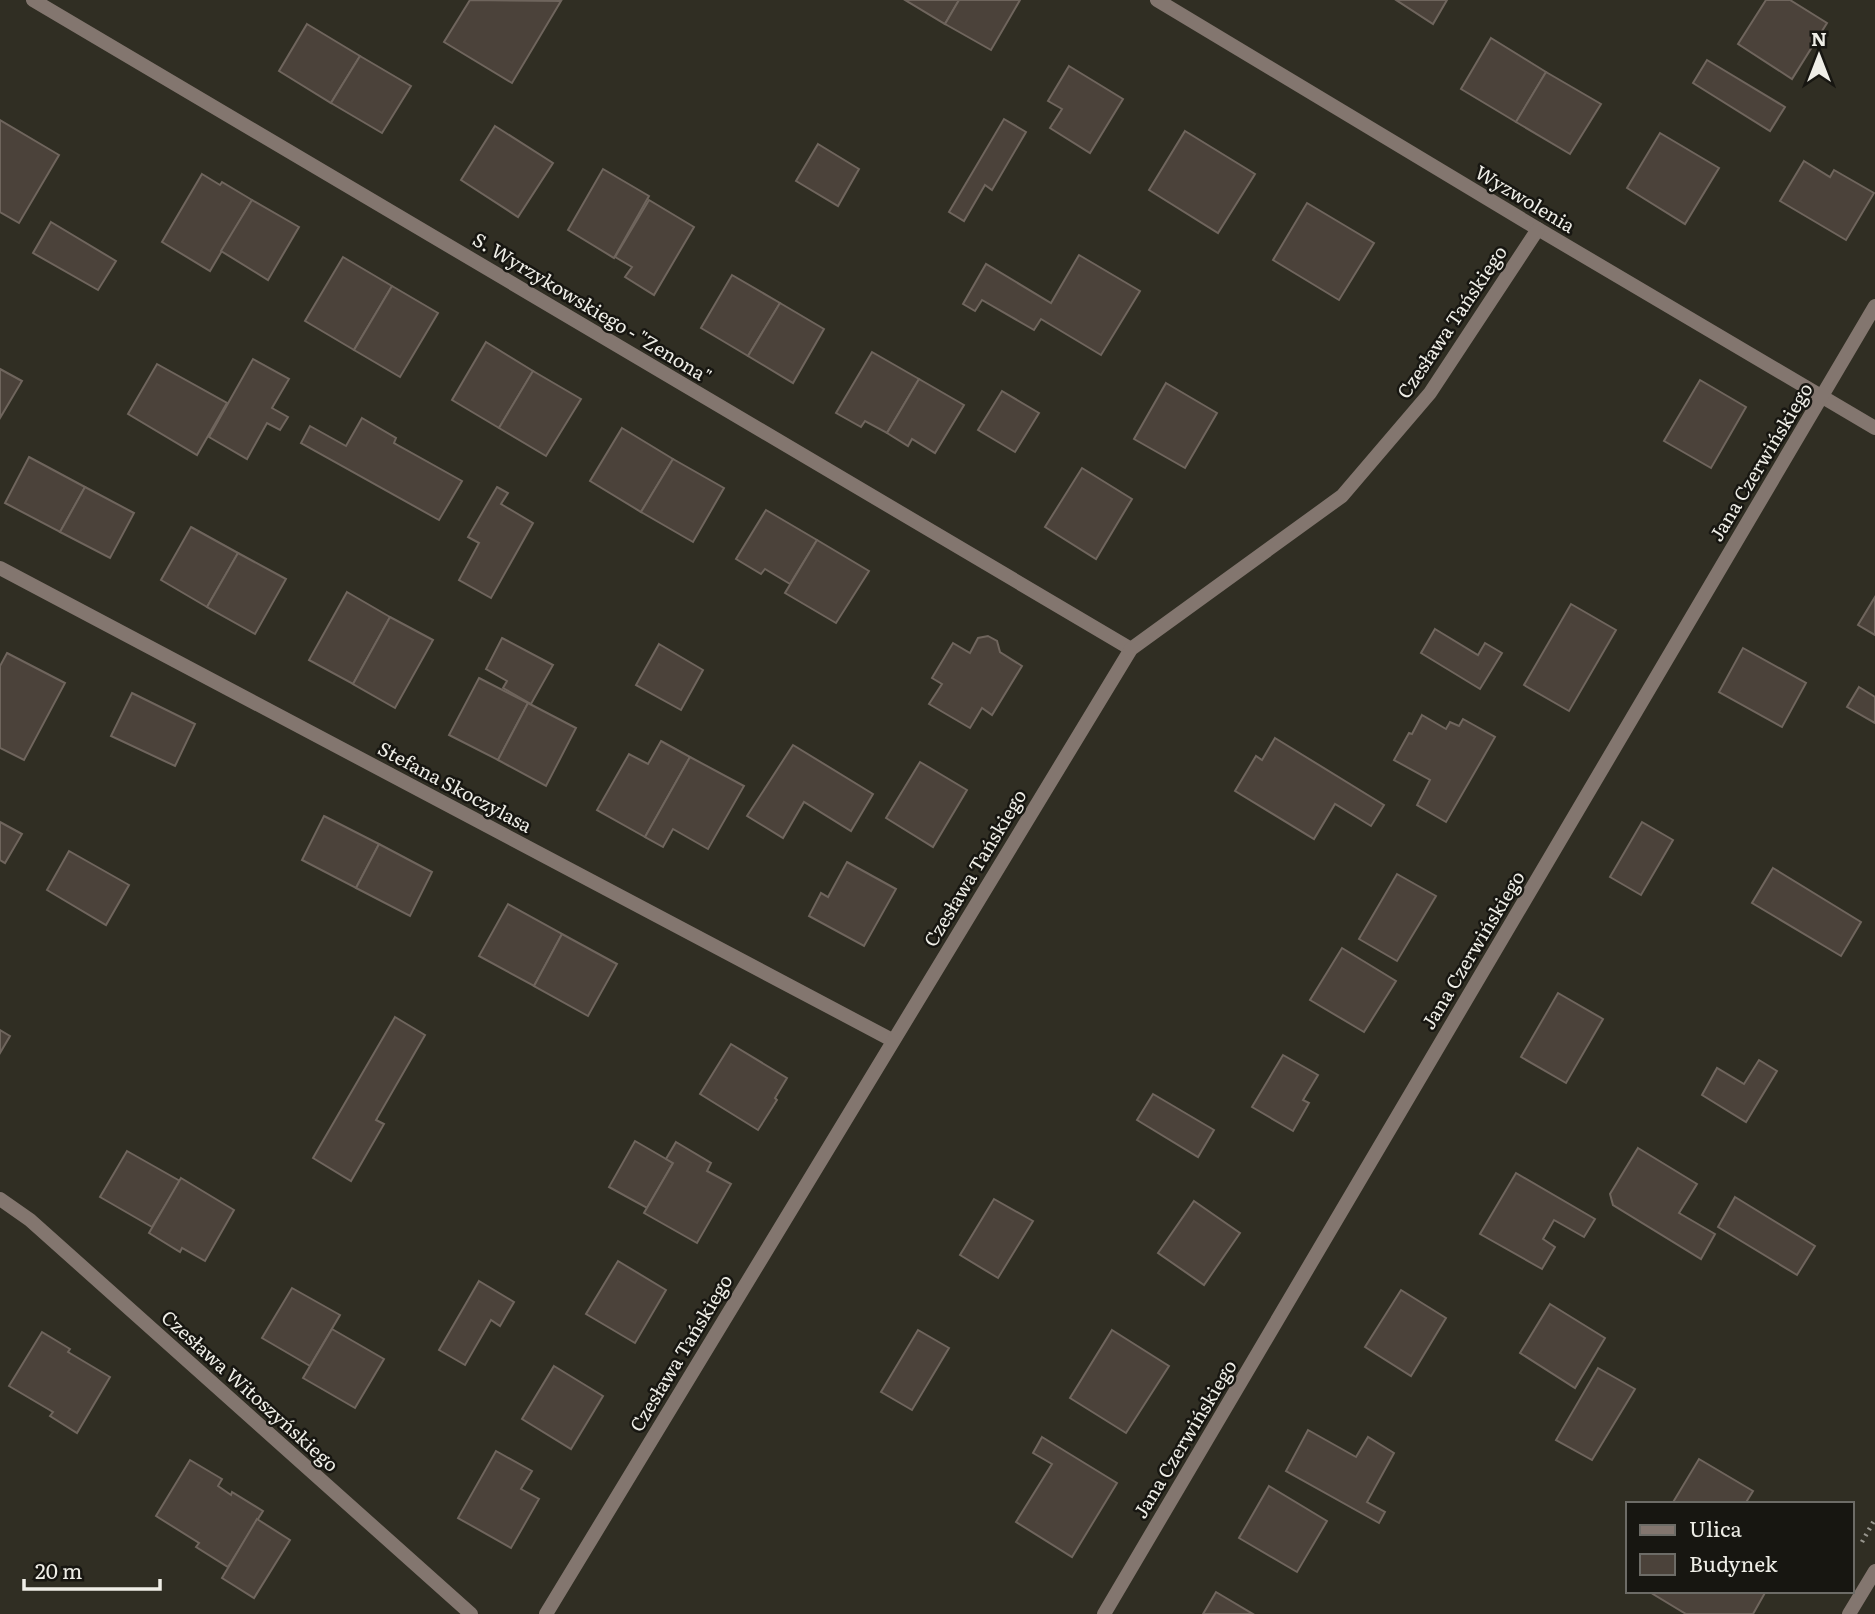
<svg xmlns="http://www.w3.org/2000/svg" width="1875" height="1614" font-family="Literata,serif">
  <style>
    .building { fill: #4b423a; stroke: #6f655d; stroke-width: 2 }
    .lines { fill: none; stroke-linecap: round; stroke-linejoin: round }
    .path { stroke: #97958d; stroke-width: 4.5; stroke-dasharray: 2 5; stroke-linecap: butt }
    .street { stroke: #83766f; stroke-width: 14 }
    .labels { text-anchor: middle; stroke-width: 5; stroke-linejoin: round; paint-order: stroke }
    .street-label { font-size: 19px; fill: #efeee7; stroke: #171611 }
  </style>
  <rect width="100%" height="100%" fill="#302e23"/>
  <g class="building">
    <path d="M470,0L561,1L512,83L444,42Z"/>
    <path d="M905,0H959L945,24Z"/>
    <path d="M959,0H1020L991,50L945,24Z"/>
    <path d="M1396,0H1447L1433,24Z"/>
    <path d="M1766,0H1790L1827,23L1792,79L1738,44Z"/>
    <path d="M307,24L360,56L331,103L279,71Z"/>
    <path d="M1491,38L1546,72L1516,122L1461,89Z"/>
    <path d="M360,56L411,86L382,133L331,103Z"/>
    <path d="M1707,60L1785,107L1770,131L1693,83Z"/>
    <path d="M1069,66L1123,99L1090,153L1050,128L1062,109L1048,101Z"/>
    <path d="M1546,72L1601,104L1570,154L1516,122Z"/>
    <path d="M1004,119L1026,132L992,190L985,185L964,221L949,212Z"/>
    <path d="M0,120L59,155L19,223L0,212Z"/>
    <path d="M495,126L553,163L518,217L461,180Z"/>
    <path d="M1185,131L1255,174L1218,233L1149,190Z"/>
    <path d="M1660,133L1719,168L1685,224L1627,188Z"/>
    <path d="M818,144L859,169L838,206L796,181Z"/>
    <path d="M1804,161L1830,177L1834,170L1874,193L1846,240L1780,201Z"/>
    <path d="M603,169L649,196L614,258L568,230Z"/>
    <path d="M202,174L220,185L222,182L252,200L210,271L162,242Z"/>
    <path d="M252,200L299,227L268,280L221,251Z"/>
    <path d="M649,200L694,227L654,295L625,277L632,267L615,257Z"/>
    <path d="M1307,203L1374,243L1339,300L1273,260Z"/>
    <path d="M51,222L116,261L98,290L33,253Z"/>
    <path d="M1079,255L1140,291L1101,355L1041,319L1034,330L982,300L975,311L963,304L986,264L1051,303Z"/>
    <path d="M343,257L392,286L354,350L305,321Z"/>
    <path d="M732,275L780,303L748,356L701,328Z"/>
    <path d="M392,286L438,313L400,377L354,350Z"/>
    <path d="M780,303L824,329L793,383L748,356Z"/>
    <path d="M486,342L533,371L499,428L452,400Z"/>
    <path d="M872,352L919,379L887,433L865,421L861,427L836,413Z"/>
    <path d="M253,359L289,379L272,408L288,417L280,430L267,423L247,459L209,437Z"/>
    <path d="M157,364L227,403L197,455L128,414Z"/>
    <path d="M0,369L22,381L0,418Z"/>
    <path d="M533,371L581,399L546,456L499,428Z"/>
    <path d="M919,379L964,405L935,453L912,439L908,446L887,433Z"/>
    <path d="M1700,380L1746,407L1711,468L1664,441Z"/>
    <path d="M1166,383L1217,413L1185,468L1134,439Z"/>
    <path d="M1002,391L1039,413L1015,452L978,430Z"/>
    <path d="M362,418L396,438L394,443L462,481L439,520L301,443L310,426L346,446Z"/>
    <path d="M622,428L673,459L641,512L590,481Z"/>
    <path d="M29,457L85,487L60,532L5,503Z"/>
    <path d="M673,459L724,488L693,542L641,512Z"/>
    <path d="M1082,468L1132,499L1096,559L1045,527Z"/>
    <path d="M85,487L134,513L110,558L60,532Z"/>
    <path d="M497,487L508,493L501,504L533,523L491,598L459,580L479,543L468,537Z"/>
    <path d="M766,510L817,540L790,584L765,569L761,574L736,559Z"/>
    <path d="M191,527L238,553L207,607L161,580Z"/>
    <path d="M817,540L869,571L836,623L785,593Z"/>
    <path d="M238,553L286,579L255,634L207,607Z"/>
    <path d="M347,592L390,617L353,684L309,660Z"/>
    <path d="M1875,597V635L1858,625Z"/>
    <path d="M1571,604L1616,630L1569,711L1524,685Z"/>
    <path d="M390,617L433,640L395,708L353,684Z"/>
    <path d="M1435,629L1478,655L1485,643L1502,653L1480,689L1421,653Z"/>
    <path d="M988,636L997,641L1000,652L1022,666L992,715L982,708L970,728L929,704L942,684L932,678L953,643L970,653L978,638Z"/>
    <path d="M502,638L553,665L531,704L503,688L507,681L486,669Z"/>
    <path d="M659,644L703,670L681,710L636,685Z"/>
    <path d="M1743,648L1806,683L1782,727L1719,692Z"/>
    <path d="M7,653L65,683L24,760L0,748V666Z"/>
    <path d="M479,678L528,703L498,760L449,735Z"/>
    <path d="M1859,687L1875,697V723L1847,707Z"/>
    <path d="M132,693L195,724L175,766L111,736Z"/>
    <path d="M528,703L576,728L546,786L498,760Z"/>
    <path d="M1422,715L1446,729L1450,722L1459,726L1463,719L1495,737L1446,822L1417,805L1430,780L1394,760L1409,733L1412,734Z"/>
    <path d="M1275,738L1384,805L1371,826L1335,804L1314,839L1235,791L1256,756L1262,760Z"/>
    <path d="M661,741L690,757L645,837L597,810L629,754L648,764Z"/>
    <path d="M793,745L873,794L851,831L804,802L783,838L747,816Z"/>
    <path d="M690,757L744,786L708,849L673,829L663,847L645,837Z"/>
    <path d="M920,762L967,790L933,847L886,818Z"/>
    <path d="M324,816L379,844L356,888L302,860Z"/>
    <path d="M0,822L22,834L5,863L0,860Z"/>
    <path d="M1642,822L1673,840L1641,895L1610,877Z"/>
    <path d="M379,844L432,872L410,916L356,888Z"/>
    <path d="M69,851L129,885L106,925L47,890Z"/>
    <path d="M847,862L896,889L864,946L809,916L821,893L828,897Z"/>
    <path d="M1773,868L1861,922L1841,956L1752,903Z"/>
    <path d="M1397,874L1436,896L1397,961L1359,939Z"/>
    <path d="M508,904L562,934L534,986L479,956Z"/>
    <path d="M562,934L617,964L588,1016L534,986Z"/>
    <path d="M1342,948L1396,981L1364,1032L1310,1000Z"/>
    <path d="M1558,993L1603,1019L1566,1083L1521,1057Z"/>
    <path d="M395,1017L425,1035L376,1120L384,1124L351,1181L313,1158Z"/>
    <path d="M0,1030L10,1036L0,1053Z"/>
    <path d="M731,1044L787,1078L775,1098L777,1100L758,1130L700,1094Z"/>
    <path d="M1283,1055L1318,1075L1303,1100L1309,1103L1293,1131L1252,1107Z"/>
    <path d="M1759,1060L1777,1071L1746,1122L1702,1095L1717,1068L1744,1084Z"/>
    <path d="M1153,1094L1214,1130L1198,1157L1137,1120Z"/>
    <path d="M635,1141L673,1163L647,1208L609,1187Z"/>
    <path d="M676,1142L711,1163L707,1171L731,1184L697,1243L644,1213L673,1163L666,1159Z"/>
    <path d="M1638,1148L1697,1184L1679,1213L1715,1234L1701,1259L1613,1205L1610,1194Z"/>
    <path d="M127,1151L180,1181L152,1227L100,1197Z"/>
    <path d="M1516,1173L1595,1219L1584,1237L1554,1220L1543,1239L1555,1247L1542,1269L1480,1234Z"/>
    <path d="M181,1178L234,1210L205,1261L182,1248L180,1252L149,1233Z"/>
    <path d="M1735,1197L1815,1246L1797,1275L1718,1227Z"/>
    <path d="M994,1199L1033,1221L998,1278L960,1255Z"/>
    <path d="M1194,1201L1240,1233L1204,1285L1158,1253Z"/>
    <path d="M618,1261L666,1290L635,1343L586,1314Z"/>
    <path d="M479,1281L514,1302L500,1326L491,1320L465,1365L439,1350Z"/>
    <path d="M292,1288L340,1315L310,1366L262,1338Z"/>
    <path d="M1401,1290L1446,1318L1411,1376L1365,1347Z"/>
    <path d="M1550,1304L1605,1338L1575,1388L1520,1353Z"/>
    <path d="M332,1329L384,1359L355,1408L303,1378Z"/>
    <path d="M918,1330L949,1348L912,1410L881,1392Z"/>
    <path d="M1112,1330L1169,1366L1126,1433L1070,1398Z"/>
    <path d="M42,1332L70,1349L68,1352L110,1377L77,1433L50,1416L53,1412L9,1386Z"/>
    <path d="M554,1366L603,1396L571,1449L522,1419Z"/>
    <path d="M1598,1368L1635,1389L1592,1460L1556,1440Z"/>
    <path d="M1308,1430L1356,1457L1368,1437L1394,1453L1367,1502L1385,1512L1379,1523L1286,1471Z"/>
    <path d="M1042,1437L1117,1483L1072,1557L1016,1522L1052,1464L1033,1453Z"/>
    <path d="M496,1451L532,1471L521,1489L539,1499L511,1548L458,1518Z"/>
    <path d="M1699,1459L1753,1491L1745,1504H1672Z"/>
    <path d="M190,1460L222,1479L218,1486L231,1495L232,1492L263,1511L228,1567L196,1547L199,1543L156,1516Z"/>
    <path d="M1269,1486L1327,1521L1297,1572L1239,1538Z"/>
    <path d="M257,1519L290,1540L254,1598L222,1578Z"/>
    <path d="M1648,1591H1766L1753,1614H1686Z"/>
    <path d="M1216,1592L1253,1614H1203Z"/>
  </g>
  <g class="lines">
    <path class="path" d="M1862,1542L1875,1519"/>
    <g class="street">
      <path d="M33,0L1131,649"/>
      <path d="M1157,0L1538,229L1875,428"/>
      <path d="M0,568L892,1040"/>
      <path d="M0,1199L30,1220L471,1614"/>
      <path d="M546,1614L1131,649L1342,496L1430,393L1538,229"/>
      <path d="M1104,1614L1875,306"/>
      <path d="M1849,1614L1875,1571"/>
    </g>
  </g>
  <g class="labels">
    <g class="street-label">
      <text transform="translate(1525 199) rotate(31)" y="7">Wyzwolenia</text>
      <text transform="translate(592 308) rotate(31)" y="7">S. Wyrzykowskiego - "Zenona"</text>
      <text transform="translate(1452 322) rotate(-56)" y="7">Czesława Tańskiego</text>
      <text transform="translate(1761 462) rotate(-59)" y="7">Jana Czerwińskiego</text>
      <text transform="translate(455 787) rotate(28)" y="7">Stefana Skoczylasa</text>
      <text transform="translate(975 868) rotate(-59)" y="7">Czesława Tańskiego</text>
      <text transform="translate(1473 950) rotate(-59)" y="7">Jana Czerwińskiego</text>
      <text transform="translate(681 1353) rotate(-59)" y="7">Czesława Tańskiego</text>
      <text transform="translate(250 1391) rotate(42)" y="7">Czesława Witoszyńskiego</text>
      <text transform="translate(1185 1439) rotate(-59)" y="7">Jana Czerwińskiego</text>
    </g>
  </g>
  <rect x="1626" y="1502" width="228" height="91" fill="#171611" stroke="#6d6c67" stroke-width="2"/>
  <rect x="1640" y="1525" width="35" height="10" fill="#83766f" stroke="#6d6c67" stroke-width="2"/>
  <text x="1689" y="1537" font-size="21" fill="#efeee7">Ulica</text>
  <rect x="1640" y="1554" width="35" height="21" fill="#4b423a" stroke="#6d6c67" stroke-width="2"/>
  <text x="1689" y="1572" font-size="21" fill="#efeee7">Budynek</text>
  <g transform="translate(1819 56)" stroke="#171611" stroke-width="5" paint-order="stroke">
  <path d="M0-5L12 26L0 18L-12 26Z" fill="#efeee7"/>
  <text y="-10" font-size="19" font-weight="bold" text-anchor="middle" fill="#efeee7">N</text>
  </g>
  <path d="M24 1579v10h136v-10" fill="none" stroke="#efeee7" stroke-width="3.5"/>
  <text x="35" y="1579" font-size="21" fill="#efeee7" stroke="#171611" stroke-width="5" paint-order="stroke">20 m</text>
</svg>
